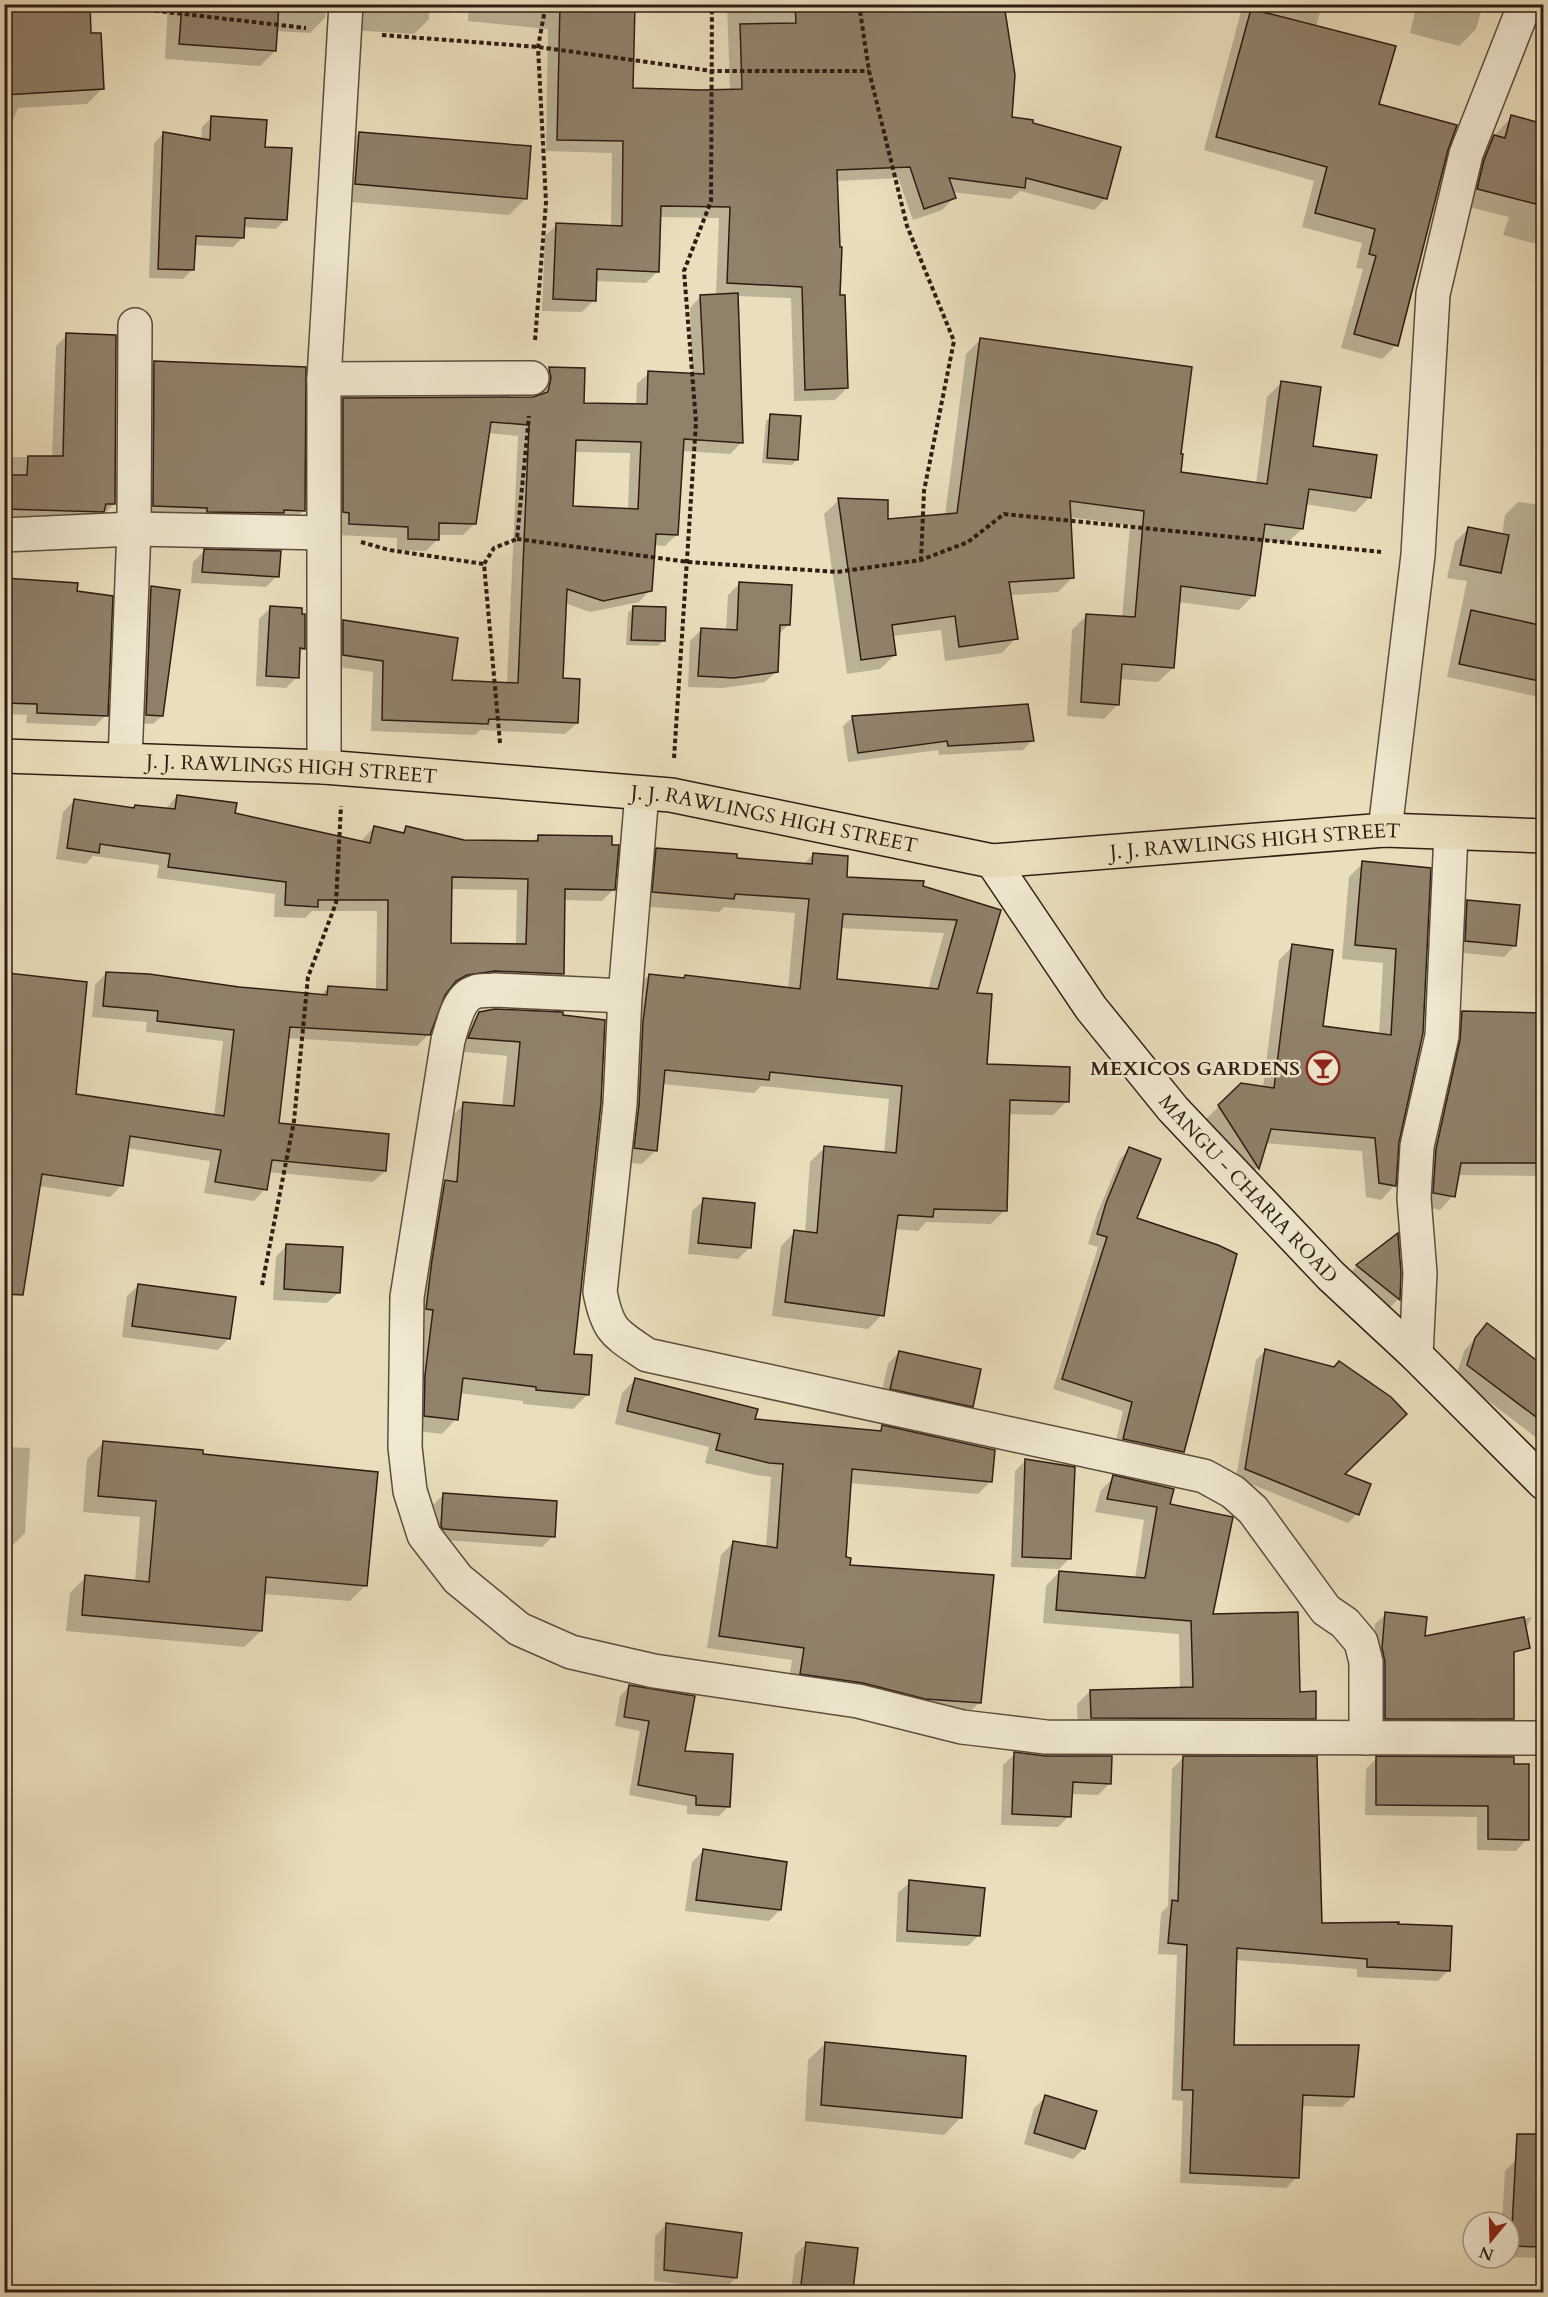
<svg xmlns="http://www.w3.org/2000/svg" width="1548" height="2297" font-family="Cardo,serif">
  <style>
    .shadow { fill: #0003; fill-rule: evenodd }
    .building { fill: #90816b; stroke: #2f1c13; stroke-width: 1.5; fill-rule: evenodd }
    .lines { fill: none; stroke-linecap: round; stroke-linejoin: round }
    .street-casing { stroke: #5e4d3d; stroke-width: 36 }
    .secondary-casing { stroke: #2f1c13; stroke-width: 36 }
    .primary-casing { stroke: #2f1c13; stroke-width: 36 }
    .path { stroke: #2f1c13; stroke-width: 4; stroke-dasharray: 4.5 3; stroke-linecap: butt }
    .street { stroke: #f1ead3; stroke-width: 33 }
    .secondary { stroke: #f1ead3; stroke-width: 33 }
    .primary { stroke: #eadfbc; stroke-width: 33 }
    .labels { text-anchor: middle; stroke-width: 5; stroke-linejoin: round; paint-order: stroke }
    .street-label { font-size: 20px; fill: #2f1c13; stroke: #f1ead3 }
    .poi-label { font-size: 20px; font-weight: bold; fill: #2f1c13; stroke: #f1ead3; text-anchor: end }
  </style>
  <rect width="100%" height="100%" fill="#eadfbc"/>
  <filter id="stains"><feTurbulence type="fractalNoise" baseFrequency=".00333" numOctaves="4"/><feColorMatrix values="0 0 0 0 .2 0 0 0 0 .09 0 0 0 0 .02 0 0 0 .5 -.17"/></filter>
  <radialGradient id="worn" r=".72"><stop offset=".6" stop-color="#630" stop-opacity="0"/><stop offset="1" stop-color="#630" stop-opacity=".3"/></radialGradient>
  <g class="shadow">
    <path d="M4,4L89,35L102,89L87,104L18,108L13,120L4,129Z"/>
    <path d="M168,4H327L325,18L310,33L276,31L275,51L260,66L165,59Z"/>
    <path d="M343,4H429V19L414,34L350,30Z"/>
    <path d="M469,4H615L632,90H730L727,4H1003L1010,119L1031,124L1106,198L1094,210L1020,191L1011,199L952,192L954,198L942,210L913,220L898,178L836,181L838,296L847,388L835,400L794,401L791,298L736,296L742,442L730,454L682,451L677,534L665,546L653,545L650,590L639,602L590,612L565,603L562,679L577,723L565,734L480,730L475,735L371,731L373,672L332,666V633L343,622L450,681L507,684L518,436L488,433L474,524L463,535H438V539L426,551L397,550V538L338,535L332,411L343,399L533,398L539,396L538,380L549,368L582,404L636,406L637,384L649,373L692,375L690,308L701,296H716L719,218L659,217L658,271L646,283L595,281L594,300L582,312L542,311L545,236L557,225L611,227L612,153L546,151L548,29L468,21ZM574,452L630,453L628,510L572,507Z"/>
    <path d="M1243,4H1322L1316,27L1377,105L1446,149L1396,345L1382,359L1341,348L1363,269L1356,268L1362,243L1302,227L1314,181L1204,150Z"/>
    <path d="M1417,4H1483L1476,29L1459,46L1410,33Z"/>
    <path d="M1512,117L1544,124V246L1503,235L1509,217L1461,205L1477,153Z"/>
    <path d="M211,118L263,148L286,219L276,229L243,227V237L233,247L194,245L192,270L183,279L149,278L154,143L164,133L201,140L202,127Z"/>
    <path d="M359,133L526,198L509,215L338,201L342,150Z"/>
    <path d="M4,226L11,227L4,278Z"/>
    <path d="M67,335L114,504L103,515L4,521V457H52L56,346Z"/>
    <path d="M981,339L1179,455V473L1256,484L1267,397L1282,382L1311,447L1370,497L1355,512L1305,504L1302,529L1287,543L1261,540L1254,595L1239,610L1178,602L1173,668L1158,682L1119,679L1118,704L1104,719L1067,716L1072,630L1086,616L1122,618L1130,525L1069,517L1072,578L1058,592L1010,595L1016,638L1002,653L945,661L941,630L892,636L895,655L880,669L847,674L824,514L839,500L886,520L945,516L966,354Z"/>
    <path d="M154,362L304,510L288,526L137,521L138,378Z"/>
    <path d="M771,416L797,459L792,465L762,463L766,421Z"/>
    <path d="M1518,502L1544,505V698L1447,677L1467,581L1447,578L1455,542L1468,529L1502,536L1505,515Z"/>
    <path d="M204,551L277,576L266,587L191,583L193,562Z"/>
    <path d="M4,580L76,593L106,715L95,726L26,723L27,715L4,714Z"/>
    <path d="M739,584L789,624L778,635L777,671L765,682L722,688L688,687L690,641L701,630L726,631L728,595Z"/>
    <path d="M151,588L162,716L153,724L138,723L143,596Z"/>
    <path d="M271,607L304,648L298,654L297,677L286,688L256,686L259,619Z"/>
    <path d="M633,607L664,640L658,646L626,645L628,613Z"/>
    <path d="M853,717L1032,741L1023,750L939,755L938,750L848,762L843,726Z"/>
    <path d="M177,796L234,814L362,843L363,839L374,827L401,834L407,828L464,842L532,843L538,837L614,889L602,901L563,900L562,974L550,985L482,982L454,986L447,990L429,1034L417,1046L287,1038L277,1125L385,1171L373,1182L268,1172L265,1189L254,1201L204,1193L210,1161L127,1148L122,1185L110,1197L39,1186L4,1246V978L8,974L74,1095L214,1117L223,1041L146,1032L147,1022L92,1017L95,985L106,973L320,996L328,988L376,991L377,911H312L305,918L274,917L275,894L157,878L159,865L93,856L86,864L56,859L63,812L74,801L132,809L135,806L165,810ZM450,889L517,890L516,946L449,945Z"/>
    <path d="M4,810H8L4,839Z"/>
    <path d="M657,850L735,860L803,865L813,854L845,878L922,887L999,911L975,994L985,1065L1067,1101L1053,1115L1008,1114L1005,1210L991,1224L926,1222L918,1231L894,1229L882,1315L868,1329L772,1316L781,1246L795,1232L805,1233L810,1162L824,1148L884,1153L889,1099L761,1086L754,1093L663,1084L656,1150L642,1164L621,1162L635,989L649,975L788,989L795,913L724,907L719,912L639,906L643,864ZM840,928L944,933L928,989L835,980Z"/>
    <path d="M1363,863L1429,869L1397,1142L1394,1186L1381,1200L1366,1197L1362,1151L1265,1143L1257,1168L1244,1181L1205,1120L1241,1085L1263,1088L1279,960L1293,946L1322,1027L1379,1035L1383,963L1342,959L1349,877Z"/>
    <path d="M1467,901L1515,945L1504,957L1454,952L1456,912Z"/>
    <path d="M4,913H6L4,940Z"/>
    <path d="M482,1011L562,1013L572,1355L587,1395L573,1409L523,1404V1401L459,1393L456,1419L442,1434L410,1430L431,1196L445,1182L450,1118L464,1104L502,1107L507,1056L455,1051L468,1026Z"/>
    <path d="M1462,1012L1544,1133V1245H1538L1537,1176L1457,1175L1453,1196L1440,1210L1421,1206L1432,1125L1442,1115H1434L1449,1026Z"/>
    <path d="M1130,1149L1135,1219L1182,1452L1173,1462L1114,1449L1123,1411L1053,1389L1098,1247L1088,1244L1097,1214L1120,1159Z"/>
    <path d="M704,1200L749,1248L738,1259L688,1254L692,1211Z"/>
    <path d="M1397,1235L1400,1273L1398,1299L1382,1316L1340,1283L1357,1266Z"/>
    <path d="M287,1245L339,1292L327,1303L273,1300L276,1257Z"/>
    <path d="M139,1285L229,1338L218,1350L122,1337L127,1296Z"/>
    <path d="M1487,1325L1544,1368L1542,1442L1456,1376L1464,1351Z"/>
    <path d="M1265,1351L1342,1474L1357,1514L1348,1523L1236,1478L1256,1360Z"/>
    <path d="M899,1352L971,1406L960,1417L880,1400L888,1364Z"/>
    <path d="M635,1380L754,1421L878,1432L883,1427L991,1481L978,1494L849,1483L844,1559L848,1566L979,1703L966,1715L788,1686L792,1660L707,1648L721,1555L733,1543L766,1547L771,1477L756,1475L705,1463L709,1447L615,1424L622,1393Z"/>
    <path d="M104,1442L201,1455L366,1585L350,1601L264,1594L261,1631L244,1647L66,1631L70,1593L86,1577L135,1582L140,1517L83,1512L87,1459Z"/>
    <path d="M4,1447L30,1448L25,1533L13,1545L4,1544Z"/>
    <path d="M1026,1460L1070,1558L1059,1569L1011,1567L1015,1471Z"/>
    <path d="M1114,1477L1168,1505L1211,1616L1299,1693L1315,1718L1302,1731H1078L1077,1704L1090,1691L1180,1689L1179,1634L1043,1623L1046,1586L1059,1572L1135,1579L1144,1520L1095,1512L1101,1490Z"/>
    <path d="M443,1495L553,1536L542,1547L431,1539L432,1506Z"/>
    <path d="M1386,1614L1423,1638L1532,1617L1478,1718L1467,1729H1375L1372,1659L1375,1624Z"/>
    <path d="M630,1686L729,1806L719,1816L687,1814V1806L629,1795L640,1731L615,1726L620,1696Z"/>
    <path d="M1512,1693V1719L1501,1730H1471Z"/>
    <path d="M4,1704L9,1705L4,1731Z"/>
    <path d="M1015,1754L1109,1784L1098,1795L1071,1794L1069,1816L1058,1827L1001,1825L1003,1765Z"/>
    <path d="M1183,1758L1320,1924L1397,1926L1449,1970L1438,1981L1357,1977V1969L1235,1960L1233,2047L1353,2096L1342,2107L1301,2106L1297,2177L1286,2188L1180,2183L1183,2101L1172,2100L1177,1955L1158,1954L1161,1913L1168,1906L1172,1769Z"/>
    <path d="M1377,1758H1513L1527,1839L1516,1851L1477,1850V1817L1365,1815L1366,1769Z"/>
    <path d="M703,1851L780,1910L769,1921L685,1911L692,1862Z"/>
    <path d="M910,1882L979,1935L968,1946L896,1942L898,1893Z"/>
    <path d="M825,2044L960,2118L944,2135L805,2121L808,2060Z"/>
    <path d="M1046,2097L1084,2148L1073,2159L1024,2144L1034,2108Z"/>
    <path d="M1516,2160L1544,2161V2252L1538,2258L1509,2257V2222H1502L1505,2171Z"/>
    <path d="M666,2225L736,2278L724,2289L654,2281L655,2236Z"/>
    <path d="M807,2243L857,2249L852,2292H791L795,2255Z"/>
  </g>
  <g class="building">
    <path d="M4,4H90L91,33H101L104,89L4,95Z"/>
    <path d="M182,4H279L276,51L179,44Z"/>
    <path d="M560,4L635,5L633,88L702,90L742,89L740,24L796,23L795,4H839L840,12L889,4H1004L1015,75L1012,117L1033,120V123L1121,147L1107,199L1026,178L1025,188L949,178L956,198L924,209L910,167L837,170L840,247H842L840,295H845L848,388L805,390L802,287L727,283L730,207L661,206L659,272L597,269L596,301L553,299L556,223L622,226L623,141L557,140Z"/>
    <path d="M1251,9L1396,46L1379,104L1457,125L1448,150L1398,346L1354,334L1376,256L1369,254L1375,229L1315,213L1327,167L1216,137Z"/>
    <path d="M1511,115L1544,124V206L1477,189L1484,160L1494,135L1505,138Z"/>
    <path d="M211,116L267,120L265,147L292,148L287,220L245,218L244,238L196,236L194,270L158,269L163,132L210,140Z"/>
    <path d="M359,132L531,146L527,199L355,184Z"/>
    <path d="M738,293L743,443L684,439L678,535L656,534L652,591L603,601L567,589L563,678L580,679L578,723L489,719L488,724L382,720L383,661L343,655V620L458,638L452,680L518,683L529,425L491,422L476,524L439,523V540L408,539V527L349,524V513L343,512V398L533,397L548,392L551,378L549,367L585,368L584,403L647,404L648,371L704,374L700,295ZM576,440L641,442L638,509L573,506Z"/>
    <path d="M66,333L116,335L115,504H106L104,512L4,509V475H27L28,456H63Z"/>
    <path d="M980,338L1192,367L1181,454H1183L1181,472L1267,484L1281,381L1321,387L1313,446L1377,455L1371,498L1309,489L1303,529L1265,524L1255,596L1181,586L1174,668L1122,664L1119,705L1081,702L1086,614L1135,617L1144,511L1070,501L1074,578L1009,582L1018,639L959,647L955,616L892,625L896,655L861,660L838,498L888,500V519L957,513Z"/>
    <path d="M154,361L306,367L305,511L284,510V513L207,512V508L153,506Z"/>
    <path d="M770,414L801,416L798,460L767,458Z"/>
    <path d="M1468,527L1509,535L1501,573L1460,565Z"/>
    <path d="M204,549L281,551L279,577L202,572Z"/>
    <path d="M4,578L78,583L77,591L113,596L108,716L37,713V704L4,703Z"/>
    <path d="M739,582L792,585L790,625H780L778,672L734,678L698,676L701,628L737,630Z"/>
    <path d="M151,586L180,590L163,716L146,715Z"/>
    <path d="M270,606L302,608V614H305V649L300,648L299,678L266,676Z"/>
    <path d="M633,606L666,607L665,641L631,640Z"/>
    <path d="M1471,610L1544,626V682L1459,664Z"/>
    <path d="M1028,704L1034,741L948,746L947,741L858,753L852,716Z"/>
    <path d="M177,795L237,803L235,813L370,843L374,826L404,833L406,826L464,840L538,841V835L612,836V845H619L615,890L565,889L564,974L495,971L467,975L456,981L445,995L430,1035L290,1027L279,1123L389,1134L386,1171L272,1160L267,1190L215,1182L221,1150L130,1136L123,1186L42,1174L23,1295L4,1294V1000L8,973L87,982L76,1094L224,1116L234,1030L157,1021L158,1011L103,1006L106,972L149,974L239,987L327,995L328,986L387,990L388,900H318V907L285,905L286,882L168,867L170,854L100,844L99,853L67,848L74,799L134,808L135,805L175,809ZM452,877L528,879L526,944L451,943Z"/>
    <path d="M656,848L737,854V858L812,864L813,853L848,856L847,877L924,881L923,886L1001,910L977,993L992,994L987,1064L1070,1067L1069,1102L1010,1100L1007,1211L934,1209L933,1217L898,1215L884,1316L785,1302L794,1230L817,1233L824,1146L896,1153L902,1086L770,1072L769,1080L665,1070L657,1151L634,1148L639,1105L643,1022L649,974L684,978L685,975L800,989L809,899L735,894L734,899L652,892ZM843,914L957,920L938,989L837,979Z"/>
    <path d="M1362,861L1431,868L1423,1033L1399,1142L1396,1186L1379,1183L1375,1138L1271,1129L1259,1169L1218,1105L1241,1083L1274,1088L1292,944L1333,950L1323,1026L1391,1035L1396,949L1355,945Z"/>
    <path d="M1467,900L1520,905L1516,946L1465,941Z"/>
    <path d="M495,1009L563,1012V1015L605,1020L601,1103L574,1354L592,1355L589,1395L536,1390V1387L463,1378L458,1420L424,1416L425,1375L433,1310L426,1309L432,1260L445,1180L457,1182L463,1102L514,1106L520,1042L468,1038L479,1012Z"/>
    <path d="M1462,1011L1544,1013V1163H1461L1455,1197L1433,1193L1436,1149L1460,1040Z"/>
    <path d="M1129,1147L1161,1159L1137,1218L1218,1245L1237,1254L1184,1452L1123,1439L1132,1402L1062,1379L1107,1237L1097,1234L1106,1203Z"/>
    <path d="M703,1198L755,1203L751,1248L698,1243Z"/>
    <path d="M1398,1233L1401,1273L1400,1300L1356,1265Z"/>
    <path d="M286,1244L343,1247L340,1293L284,1289Z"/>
    <path d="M138,1284L236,1297L230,1339L132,1326Z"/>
    <path d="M1487,1323L1544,1366V1423L1467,1365L1475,1338Z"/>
    <path d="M1265,1349L1334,1367L1339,1361L1391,1397L1407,1414L1345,1474L1371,1484L1359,1515L1245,1469Z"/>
    <path d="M899,1351L981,1369L973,1407L890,1389Z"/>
    <path d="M635,1378L758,1409L755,1419L881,1431L882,1425L995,1450L992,1482L852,1469L846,1557L851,1558L850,1565L994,1575L981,1703L925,1699L863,1683L800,1674L804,1648L719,1636L733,1541L777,1548L783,1464L769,1463L716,1450L720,1434L627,1411Z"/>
    <path d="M103,1441L203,1450V1454L378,1472L367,1586L266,1577L262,1631L82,1615L85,1575L149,1582L156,1501L98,1496Z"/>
    <path d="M1025,1459L1075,1467L1071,1559L1022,1557Z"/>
    <path d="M1113,1475L1174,1489L1170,1504L1233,1517L1213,1614L1298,1612L1300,1692L1316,1691V1719L1091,1718L1090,1690L1193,1687L1191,1621L1056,1610L1059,1571L1145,1578L1157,1507L1107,1499Z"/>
    <path d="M443,1493L557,1501L555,1537L443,1529L441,1526Z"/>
    <path d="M1385,1612L1427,1617L1425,1636L1524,1617L1530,1648L1514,1652V1719H1385V1662L1382,1648Z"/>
    <path d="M629,1685L695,1696L685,1751L733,1754L730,1807L696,1805V1796L638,1785L649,1721L624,1717Z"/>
    <path d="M1014,1752L1046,1756H1112L1111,1784L1073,1782L1071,1817L1012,1814Z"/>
    <path d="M1183,1756H1317L1322,1923L1399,1922L1398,1924L1452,1926L1450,1971L1367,1967V1959L1237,1948L1234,2045H1359L1354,2097L1303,2095L1299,2178L1190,2173L1193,2090H1182L1187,1945L1168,1943L1172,1900L1178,1901Z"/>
    <path d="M1376,1756L1514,1757V1764H1529V1840L1488,1839V1806L1376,1805Z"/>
    <path d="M703,1849L787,1862L781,1910L696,1900Z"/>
    <path d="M909,1880L985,1888L980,1936L907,1931Z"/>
    <path d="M825,2042L966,2056L962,2118L821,2105Z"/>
    <path d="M1045,2095L1097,2111L1085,2149L1034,2133Z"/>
    <path d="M1517,2134H1544V2247L1511,2246Z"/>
    <path d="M666,2223L742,2233L737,2278L664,2270Z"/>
    <path d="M806,2242L858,2248L853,2290L801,2285Z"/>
  </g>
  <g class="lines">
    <g class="street-casing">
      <g id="street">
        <path d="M324,379L532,378"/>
        <path d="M4,535L134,529L323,533"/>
        <path d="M125,760L134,529L135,325"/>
        <path d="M324,767V379L346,4"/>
        <path d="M642,793L625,996L620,1104L600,1292C608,1332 615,1333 647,1355L1204,1476L1233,1492L1253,1510L1326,1610L1345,1623L1361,1642L1366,1662V1738"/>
        <path d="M1385,830L1418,555L1433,294L1466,154L1525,4"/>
        <path d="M625,996L494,990C488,991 480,990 475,992C458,997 453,1025 448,1040L407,1297L405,1447L410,1491L424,1535L458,1579L519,1629L571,1652L654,1671L858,1701L962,1727L1046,1737L1544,1738"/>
        <path d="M1416,1355L1420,1273L1414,1198L1417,1146L1442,1036L1451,833"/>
      </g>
    </g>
    <g class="secondary-casing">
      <g id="secondary">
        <path id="s1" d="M992,861L1091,1008L1173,1109L1331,1276L1416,1355L1544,1483"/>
      </g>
    </g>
    <g class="primary-casing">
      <g id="primary">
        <path id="s2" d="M4,756L324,767L671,795L992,861L1385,830L1544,836"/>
      </g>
    </g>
    <g class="path">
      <path d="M859,4L869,71L907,226L954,341L924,491L921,560"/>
      <path d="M140,9L306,28"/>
      <path d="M382,35L538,47L712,71H869"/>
      <path d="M535,340L546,202L538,47L546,4"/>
      <path d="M517,539L688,562L837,572L921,560L968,542L1004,514L1381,552"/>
      <path d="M361,542L389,550L484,564"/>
      <path d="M500,743L484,564L494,548L517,539L529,416"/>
      <path d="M674,758L696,422L684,271L711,201L712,4"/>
      <path d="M262,1285L294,1121L308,977L336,903L341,806"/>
    </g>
    <use href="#street" class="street"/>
    <use href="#secondary" class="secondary"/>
    <use href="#primary" class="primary"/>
  </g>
  <defs>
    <g id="bar-ring" transform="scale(1.725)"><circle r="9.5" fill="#f1ead3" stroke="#8f2418" stroke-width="1.5"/><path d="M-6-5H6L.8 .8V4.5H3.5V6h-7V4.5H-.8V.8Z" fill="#8f2418"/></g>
  </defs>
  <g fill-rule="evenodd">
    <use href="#bar-ring" x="1323" y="1068"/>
  </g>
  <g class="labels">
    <g class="street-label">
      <text dy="7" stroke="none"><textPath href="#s2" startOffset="288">J. J. RAWLINGS HIGH STREET</textPath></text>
      <text dy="7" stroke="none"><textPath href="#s2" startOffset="774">J. J. RAWLINGS HIGH STREET</textPath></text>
      <text dy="7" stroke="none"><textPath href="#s2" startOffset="1260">J. J. RAWLINGS HIGH STREET</textPath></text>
      <text dy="7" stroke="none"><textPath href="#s1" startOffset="417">MANGU - CHARIA ROAD</textPath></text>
    </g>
    <g class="poi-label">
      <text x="1300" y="1075">MEXICOS GARDENS</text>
    </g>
  </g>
  <rect width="1548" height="2297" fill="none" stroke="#eadfbc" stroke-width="24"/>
  <rect x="6" y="6" width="1536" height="2285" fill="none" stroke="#2f1c13" stroke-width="3"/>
  <rect x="12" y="12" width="1524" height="2273" fill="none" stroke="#2f1c13" stroke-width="1.5"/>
  <g transform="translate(1491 2240) rotate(199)"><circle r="28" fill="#f1ead3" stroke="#a39886" stroke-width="1.5"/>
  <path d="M0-4.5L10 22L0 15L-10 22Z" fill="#8f2418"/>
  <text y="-9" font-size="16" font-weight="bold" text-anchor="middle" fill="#2f1c13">N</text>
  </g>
  <rect width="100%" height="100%" filter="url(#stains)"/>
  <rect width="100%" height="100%" fill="url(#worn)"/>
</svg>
